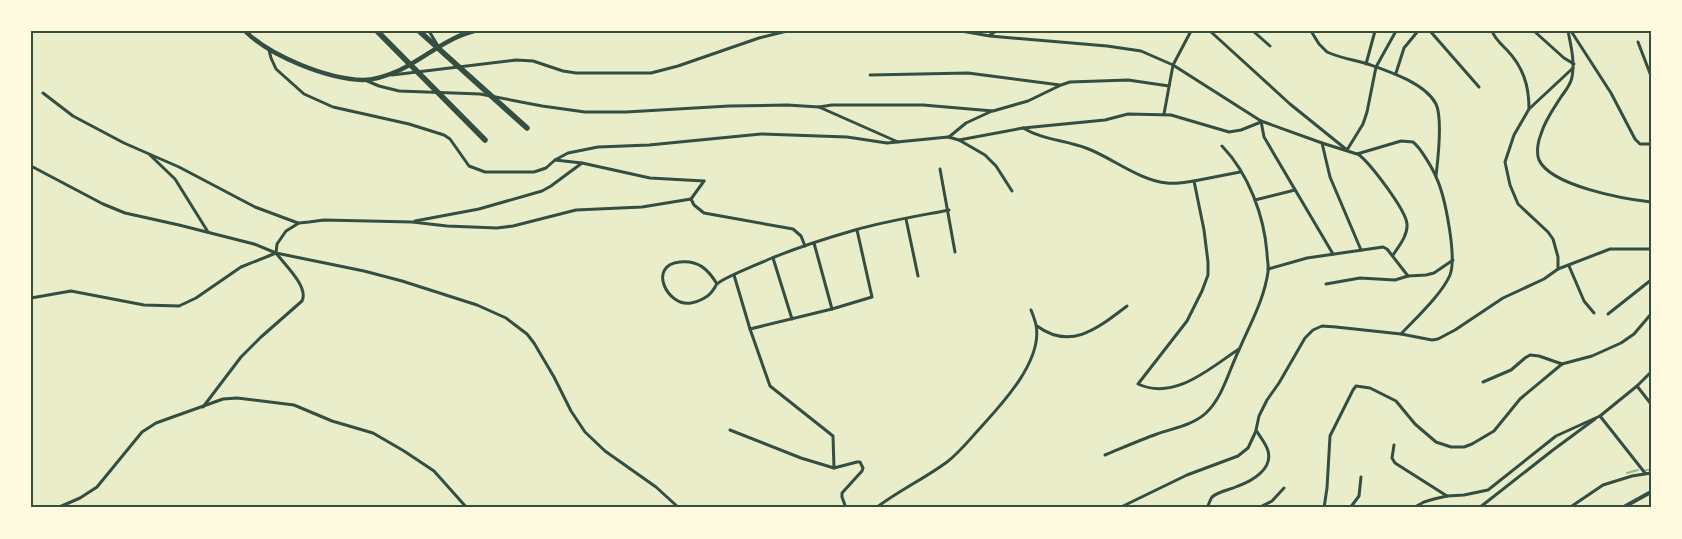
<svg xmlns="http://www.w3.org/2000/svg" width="1682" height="539" font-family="Overpass,sans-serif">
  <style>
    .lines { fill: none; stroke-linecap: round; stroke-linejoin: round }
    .stream { stroke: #a3b18a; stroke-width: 2 }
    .minor { stroke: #344e41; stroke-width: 3 }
    .tertiary { stroke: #344e41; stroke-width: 4 }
    .secondary { stroke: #344e41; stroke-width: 4.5 }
    .motorway { stroke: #344e41; stroke-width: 5.5 }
    .neatline { fill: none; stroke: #344e41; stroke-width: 2 }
  </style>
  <rect width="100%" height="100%" fill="#e9edc9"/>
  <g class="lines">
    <g class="stream">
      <path d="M1646,470H1651"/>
      <path d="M1627,473L1638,470"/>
    </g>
    <g class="minor">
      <path d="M429,31L438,46"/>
      <path d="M961,31L990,36L1107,46L1141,51L1173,65L1261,121L1322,143L1357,154L1401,141L1413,142C1420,147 1433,169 1436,177C1445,195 1457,257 1450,275C1442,294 1415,319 1401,334"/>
      <path d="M1210,31L1290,104L1347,150L1363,124L1367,112L1376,67L1396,31"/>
      <path d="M1253,31L1270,46"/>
      <path d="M1311,31L1319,44L1327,52C1340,58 1354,60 1368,64C1388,71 1425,83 1436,104C1443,119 1438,159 1436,176"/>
      <path d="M1430,31L1479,87"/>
      <path d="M1492,31C1495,39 1501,44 1507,50C1523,67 1529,85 1529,109"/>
      <path d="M1534,31L1564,58L1574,64"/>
      <path d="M1568,31C1571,46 1575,62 1572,77C1571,84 1566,90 1561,97C1554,108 1545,120 1541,134C1538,141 1536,152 1539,160C1551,186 1624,199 1651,202"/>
      <path d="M1571,31L1611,93L1635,139L1640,144H1651"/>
      <path d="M990,35L996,31"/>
      <path d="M1638,42L1651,76"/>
      <path d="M269,50L271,58L276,69L304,94L333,107L409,124L444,135L450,139L469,166L485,172H534L546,168L555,160L568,153L598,147L649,145L761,134L847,137L887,143L948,137L959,140L985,155L996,166L1012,191"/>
      <path d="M1366,64L1375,31"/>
      <path d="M1396,73L1404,48L1418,31"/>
      <path d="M392,75L516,60L533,61L563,71L576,73H651L678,66L759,38L787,31"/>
      <path d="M870,75L968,73L1060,85"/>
      <path d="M365,80L379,86L399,91L480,94L542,106L585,112H626L729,106L787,105L819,107L898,142"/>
      <path d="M43,93L73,116L124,143L179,167L255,207L298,223"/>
      <path d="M819,107L832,105H923L993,111L1028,101L1061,85L1070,82L1128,80L1169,86"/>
      <path d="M1164,114L1173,65L1191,31"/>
      <path d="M1261,121L1264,137L1333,254"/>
      <path d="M1023,128C1043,140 1065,140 1086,148C1111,157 1140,181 1167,183C1176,184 1186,182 1194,181L1204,230L1208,262V275L1202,291L1187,321L1138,384C1175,401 1210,368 1239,349"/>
      <path d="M949,137L966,123L992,111"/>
      <path d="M959,140L1023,128L1105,120L1128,114L1171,115L1229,132L1241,130L1261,122"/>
      <path d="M1322,143L1330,177L1361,250"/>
      <path d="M1358,154C1370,163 1406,210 1407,224C1408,235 1399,246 1393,255"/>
      <path d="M150,155L175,179L208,232"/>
      <path d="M555,160L582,163L650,178L704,181"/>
      <path d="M31,166L103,204L125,213L179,225L254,244L276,253L364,271L402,281L477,305L506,318L527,334L534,343L554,377L571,411L585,432L605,451L656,487L679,508"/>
      <path d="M940,169L955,252"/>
      <path d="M704,181L691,199L694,205L704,213L793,229L801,236L805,246"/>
      <path d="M1194,181L1240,172"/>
      <path d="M1255,200L1295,190"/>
      <path d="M906,219L918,276"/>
      <path d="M415,221L479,209L542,191L551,186L582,163"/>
      <path d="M814,243L832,309"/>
      <path d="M773,258L792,319"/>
      <path d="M1569,266L1584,301L1594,313"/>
      <path d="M1268,269L1307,258L1383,247L1387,249L1408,276"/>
      <path d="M1558,269V257L1553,239L1548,232L1518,204L1510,185L1505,162L1514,135L1529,109L1573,68"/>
      <path d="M734,275L750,329L770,386L833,436L834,468"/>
      <path d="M717,284C708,269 698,260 680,262C647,265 667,307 691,303C698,302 709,297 713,290C715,288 715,286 717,284C722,278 763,262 772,258C799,247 827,238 855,230C886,221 918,216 949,210"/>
      <path d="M1326,284L1360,278L1395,280L1408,276L1426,275L1434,273L1453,260"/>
      <path d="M31,298L71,291L144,305L179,306L196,298L241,267L276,253"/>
      <path d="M1608,314L1651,280"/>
      <path d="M1037,326C1071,351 1098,328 1127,306"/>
      <path d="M750,329L832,309L872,297L857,230"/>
      <path d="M1483,382L1511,370L1525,358L1530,355L1539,356L1562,364"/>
      <path d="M1637,386L1651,404"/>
      <path d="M203,407L241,357L261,337L302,301C309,287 285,265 276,253L277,244L286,231L299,223L309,222L324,220L412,222L447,226L497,228L513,226L576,210L642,207L691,199"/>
      <path d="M1600,416L1637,386L1651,372"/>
      <path d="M730,430L801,458L834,468L857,462H860L863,468L862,471L842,493V497L846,508"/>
      <path d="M1394,445L1392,458L1395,463L1447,496"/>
      <path d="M1105,455C1122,448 1140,440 1157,434C1174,428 1193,425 1206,413C1223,397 1229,370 1239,350C1250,324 1264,300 1268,272C1269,266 1267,259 1267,253C1264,216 1249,174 1222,146"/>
      <path d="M57,508L80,498L97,487L142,432L156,423L223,399L237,398L294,405L332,421L373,433L404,451L434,471L467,508"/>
      <path d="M876,508C898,491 924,479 947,462C960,452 970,439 981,427C1003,403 1043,360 1036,325C1035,320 1033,315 1031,310"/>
      <path d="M1119,508L1187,475L1238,456L1248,448L1256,431"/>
      <path d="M1207,508C1209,504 1210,500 1212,497C1219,491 1230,490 1238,486C1252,481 1273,469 1268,451C1266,443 1260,437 1256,430L1259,416L1267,400L1279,383L1305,338L1313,330L1322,326L1336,327L1401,334L1432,340L1438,339L1455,330L1503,298L1544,279L1558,269L1610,249H1651"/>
      <path d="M1258,508L1272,501L1284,488"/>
      <path d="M1324,508L1327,488L1330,436L1353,390L1356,386L1370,388L1396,401L1415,424L1436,442L1451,447H1464L1472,444L1494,431L1520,399L1562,364L1592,356L1621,343L1634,334L1651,314"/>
      <path d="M1350,508L1359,496L1361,477"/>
      <path d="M1413,508L1424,502L1434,499L1447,496L1464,495L1488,490L1556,436L1600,416L1645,473"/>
      <path d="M1479,508L1553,450L1595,419"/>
      <path d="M1524,508V507"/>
      <path d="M1569,508L1603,485L1632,476L1651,473"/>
    </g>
    <path class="tertiary" d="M1622,508L1651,492"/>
    <path class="secondary" d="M245,31C270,56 327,79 363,80C375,80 389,75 400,70C425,58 446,38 474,31"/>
    <g class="motorway">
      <path d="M377,31L485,140"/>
      <path d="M419,31L527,128"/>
    </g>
  </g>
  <rect width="1682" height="539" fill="none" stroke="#fefae0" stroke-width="65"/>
  <rect x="32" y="32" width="1618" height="474" class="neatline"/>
</svg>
